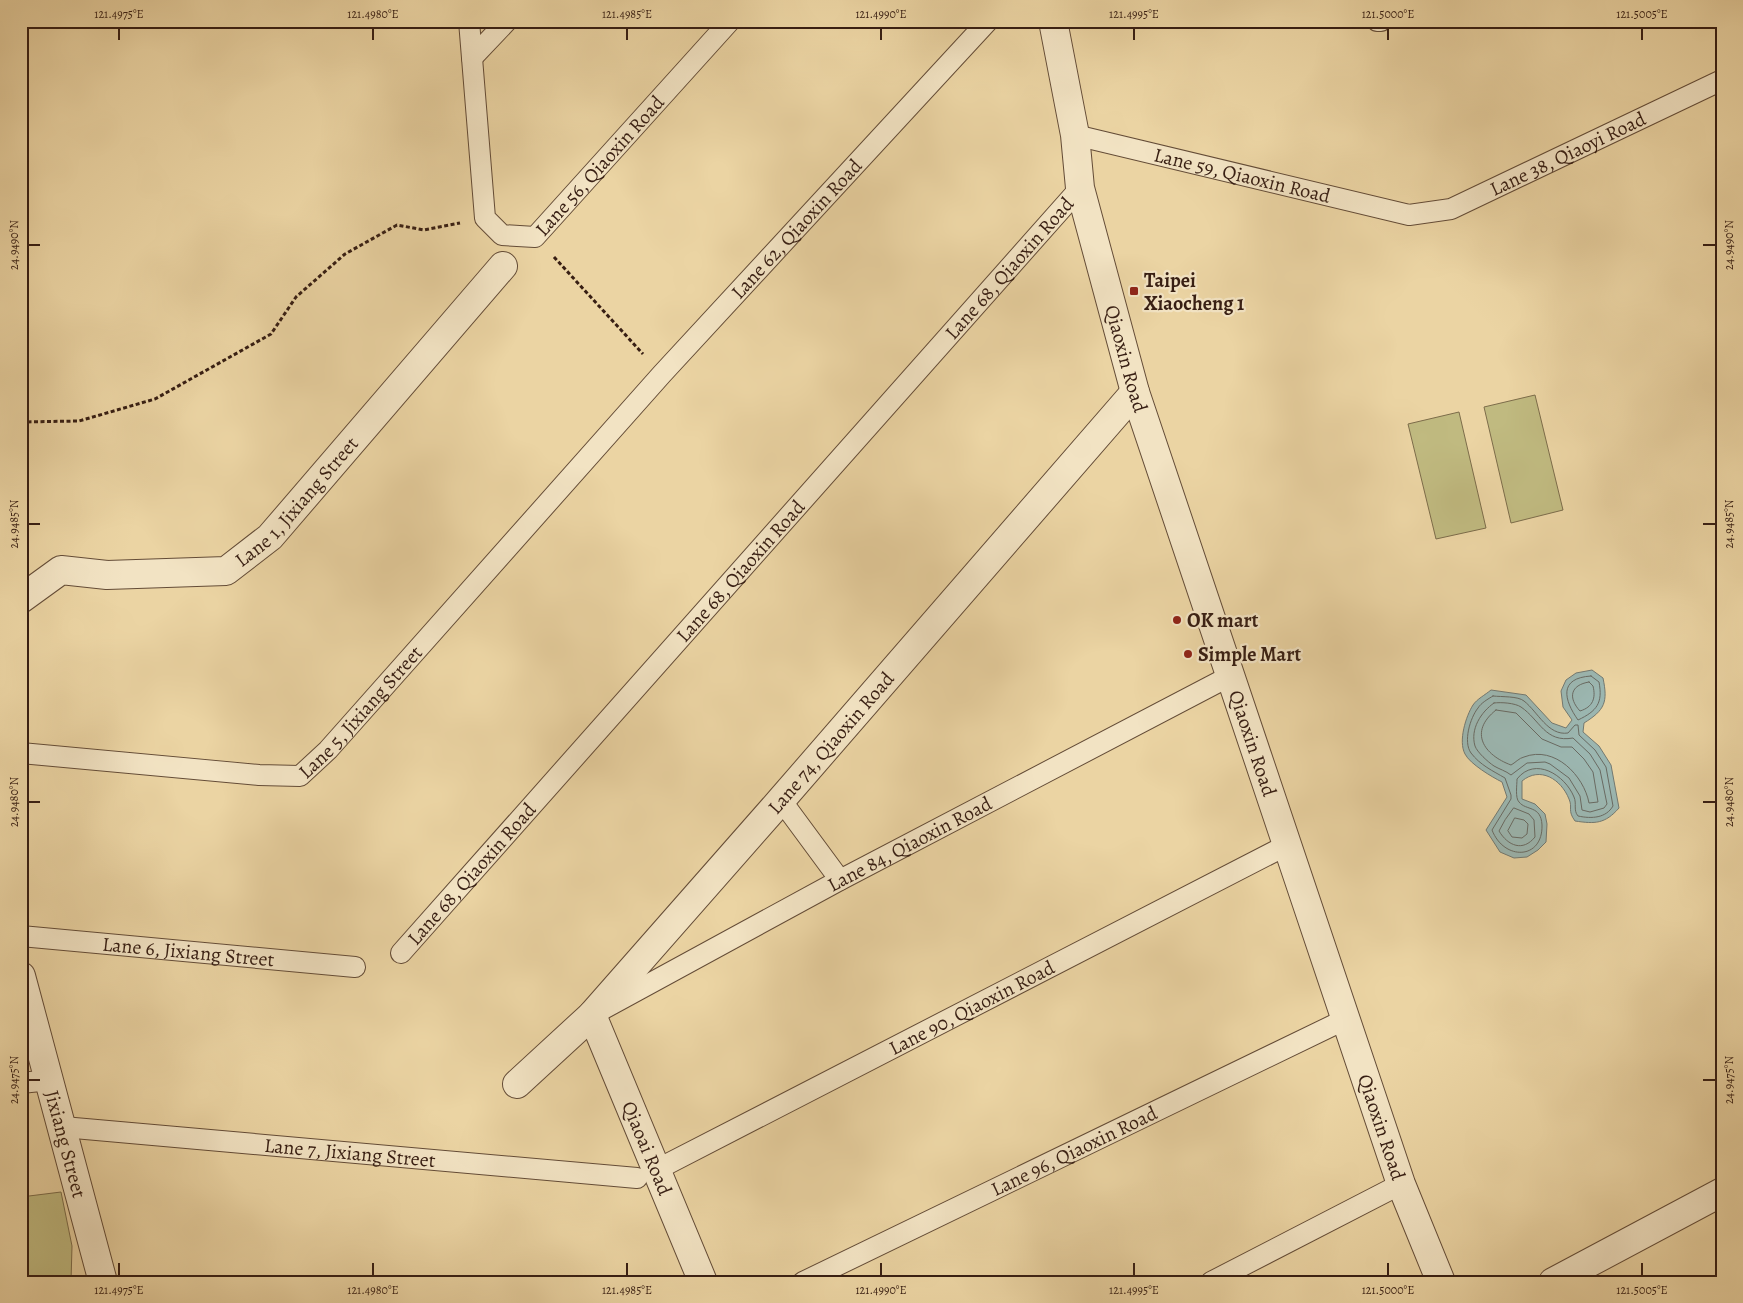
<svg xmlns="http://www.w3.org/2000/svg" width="1743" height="1303" font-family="Alegreya,serif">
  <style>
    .green { fill: #c0ba80; stroke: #7c6c4a }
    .water { fill: #9bb6b0; stroke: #737971 }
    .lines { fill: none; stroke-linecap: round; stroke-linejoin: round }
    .shore { stroke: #696a62; stroke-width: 1 }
    .lane-casing { stroke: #644c37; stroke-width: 22 }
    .street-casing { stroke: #644c37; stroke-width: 30 }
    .path { stroke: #371e13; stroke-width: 3; stroke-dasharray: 4 2.5; stroke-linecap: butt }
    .lane { stroke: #f2e3c3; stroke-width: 20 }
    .street { stroke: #f2e3c3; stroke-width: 28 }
    .ticks { fill: none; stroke: #371e13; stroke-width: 2 }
    .poi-dot { fill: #8f2418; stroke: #f2e3c3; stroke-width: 2 }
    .labels { text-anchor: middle; stroke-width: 4.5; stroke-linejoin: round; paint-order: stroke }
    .street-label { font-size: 20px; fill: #371e13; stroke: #f2e3c3 }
    .poi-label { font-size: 20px; font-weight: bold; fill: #371e13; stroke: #f2e3c3; text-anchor: start }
    .neatline { fill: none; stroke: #371e13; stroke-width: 2 }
    .ticks-label { font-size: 12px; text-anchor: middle; fill: #371e13 }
  </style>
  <rect width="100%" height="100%" fill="#ebd4a3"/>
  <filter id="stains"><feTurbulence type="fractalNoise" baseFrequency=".004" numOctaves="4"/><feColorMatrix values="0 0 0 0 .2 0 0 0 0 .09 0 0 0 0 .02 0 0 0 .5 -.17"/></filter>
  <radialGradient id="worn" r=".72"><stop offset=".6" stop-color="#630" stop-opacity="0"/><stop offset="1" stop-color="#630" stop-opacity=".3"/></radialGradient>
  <g class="green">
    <path d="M1535,395L1563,510L1511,523L1484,407Z"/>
    <path d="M1459,412L1486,528L1436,539L1408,424Z"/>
    <path d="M61,1192L72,1246L71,1282H21V1197Z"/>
  </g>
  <path class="water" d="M1592,670L1603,678C1608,702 1605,710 1584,723L1583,732L1599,746L1611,765L1619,808C1605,824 1595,824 1575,821C1567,810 1573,808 1569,799C1561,779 1540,766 1522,781V799L1535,804L1545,814L1547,824L1546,842L1538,850L1527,857L1514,858L1500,852L1486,830L1507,797L1502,782C1492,777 1470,764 1465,754C1458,741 1466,716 1473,705C1477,699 1485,695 1491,690L1526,695L1552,723L1566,728L1572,720L1563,707L1561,691L1566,680L1576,673Z"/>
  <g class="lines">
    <g class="shore">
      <path d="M1591,676L1599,682C1603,703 1597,711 1578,720C1564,700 1558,678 1591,676Z"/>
      <path d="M1589,682L1593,686C1596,698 1593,707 1580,711C1568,698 1570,685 1589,682Z"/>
      <path d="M1493,696C1502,697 1518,696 1524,701C1538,712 1548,736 1568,733L1575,725H1578L1579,735L1595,750L1606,767L1613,806C1606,818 1592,819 1578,816C1573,810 1577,804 1574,797C1565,775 1535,756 1517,779C1517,785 1515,798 1519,802C1526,811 1541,805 1542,825C1543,860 1504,861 1492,830L1511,799V795L1505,778C1493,771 1480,765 1471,753C1463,742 1470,718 1478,708C1481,703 1488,699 1493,696Z"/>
      <path d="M1494,703C1501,702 1515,703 1521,707C1540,720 1545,743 1573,738L1590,754L1600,770L1607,804L1604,808L1590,812L1582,810L1580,796L1569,778L1550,764L1545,762L1527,763L1511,775C1506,771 1499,769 1494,766C1488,762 1477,752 1475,746C1470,729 1481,712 1494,703Z"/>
      <path d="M1496,710L1516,713L1542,739L1561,747H1572L1584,759L1593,772L1598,802L1589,803C1584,776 1555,745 1524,757C1519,758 1515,763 1511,765C1484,755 1468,732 1496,710Z"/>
      <path d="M1514,808L1529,814L1534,820L1535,837C1523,852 1508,846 1499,831L1505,820Z"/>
      <path d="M1515,818L1524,820L1528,824L1527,834L1522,838L1512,837L1508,831Z"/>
    </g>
    <g class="lane-casing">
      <g id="lane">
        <path id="s1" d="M469,21L485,218L502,235L535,237L730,21"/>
        <path d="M1377,21H1381"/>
        <path d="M472,58L507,21"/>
        <path id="s2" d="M1075,135L1409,215L1451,209L1722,80"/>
        <path id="s3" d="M21,753L259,775L300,776L328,750L662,374L988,21"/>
        <path d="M781,800L840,880"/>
        <path id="s4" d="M21,936L355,967"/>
        <path id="s5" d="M401,953L1080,188"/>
        <path id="s6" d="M605,1008L840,880L1230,676"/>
        <path d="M21,1083L50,1080"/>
        <path id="s7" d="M63,1127L637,1178"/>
        <path id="s8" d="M656,1170L1287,845"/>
        <path id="s9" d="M803,1282L1346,1019"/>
        <path d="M1211,1282L1401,1184"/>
      </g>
    </g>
    <g class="street-casing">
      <g id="street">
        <path id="s10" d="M1053,21L1075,135L1080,188L1135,392L1401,1184L1441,1282"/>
        <path id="s11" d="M21,599L61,570L107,575L226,571L270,537L503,266"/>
        <path id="s12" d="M21,976L103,1282"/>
        <path id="s13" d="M592,1015L703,1282"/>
        <path id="s14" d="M517,1084L592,1015L781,800L1135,392"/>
        <path d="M1553,1282L1722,1192"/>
      </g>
    </g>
    <g class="path">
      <path d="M554,257L643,354"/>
      <path d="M21,422L79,421L155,399L271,334L296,297L345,254L397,225L424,230L460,223"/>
    </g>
    <use href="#lane" class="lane"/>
    <use href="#street" class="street"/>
  </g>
  <path class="ticks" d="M119,28V40M373,28V40M627,28V40M881,28V40M1134,28V40M1388,28V40M1642,28V40M28,245H40M1703,245H1716M28,524H40M1703,524H1716M28,802H40M1703,802H1716M28,1080H40M1703,1080H1716M119,1263V1276M373,1263V1276M627,1263V1276M881,1263V1276M1134,1263V1276M1388,1263V1276M1642,1263V1276"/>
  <g class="poi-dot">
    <rect x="1129" y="286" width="10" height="10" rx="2.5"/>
    <circle cx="1177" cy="620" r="5"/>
    <circle cx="1188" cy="654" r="5"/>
  </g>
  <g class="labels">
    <g class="street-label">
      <text dy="7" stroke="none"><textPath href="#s2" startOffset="515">Lane 38, Qiaoyi Road</textPath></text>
      <text dy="7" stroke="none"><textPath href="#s1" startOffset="351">Lane 56, Qiaoxin Road</textPath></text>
      <text dy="7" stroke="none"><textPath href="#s2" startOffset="172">Lane 59, Qiaoxin Road</textPath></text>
      <text dy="7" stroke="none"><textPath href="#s3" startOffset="1019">Lane 62, Qiaoxin Road</textPath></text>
      <text dy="7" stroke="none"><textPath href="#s5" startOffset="916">Lane 68, Qiaoxin Road</textPath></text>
      <text dy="7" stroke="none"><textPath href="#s10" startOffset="346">Qiaoxin Road</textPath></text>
      <text dy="7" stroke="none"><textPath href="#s11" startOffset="314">Lane 1, Jixiang Street</textPath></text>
      <text dy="7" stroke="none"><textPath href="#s5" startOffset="511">Lane 68, Qiaoxin Road</textPath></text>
      <text dy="7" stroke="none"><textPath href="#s3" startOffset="368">Lane 5, Jixiang Street</textPath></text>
      <text dy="7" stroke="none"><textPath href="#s14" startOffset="464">Lane 74, Qiaoxin Road</textPath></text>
      <text dy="7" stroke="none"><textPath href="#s10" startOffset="751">Qiaoxin Road</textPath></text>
      <text dy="7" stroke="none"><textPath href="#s6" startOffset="346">Lane 84, Qiaoxin Road</textPath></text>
      <text dy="7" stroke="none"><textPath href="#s5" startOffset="106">Lane 68, Qiaoxin Road</textPath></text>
      <text dy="7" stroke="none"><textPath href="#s4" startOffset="168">Lane 6, Jixiang Street</textPath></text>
      <text dy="7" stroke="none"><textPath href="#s8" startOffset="355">Lane 90, Qiaoxin Road</textPath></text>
      <text dy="7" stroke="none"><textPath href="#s10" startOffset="1156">Qiaoxin Road</textPath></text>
      <text dy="7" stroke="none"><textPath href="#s12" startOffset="174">Jixiang Street</textPath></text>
      <text dy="7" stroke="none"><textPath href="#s13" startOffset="144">Qiaoai Road</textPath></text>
      <text dy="7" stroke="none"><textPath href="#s9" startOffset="301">Lane 96, Qiaoxin Road</textPath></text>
      <text dy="7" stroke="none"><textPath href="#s7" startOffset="288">Lane 7, Jixiang Street</textPath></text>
    </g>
    <g class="poi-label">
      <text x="1144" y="287">Taipei<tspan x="1144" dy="23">Xiaocheng 1</tspan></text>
      <text x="1187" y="627">OK mart</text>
      <text x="1198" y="661">Simple Mart</text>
    </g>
  </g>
  <rect width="1743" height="1303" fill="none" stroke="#ebd4a3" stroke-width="55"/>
  <rect x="28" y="28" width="1688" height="1248" class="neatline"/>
  <g class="ticks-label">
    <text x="119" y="18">121.4975°E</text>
    <text x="373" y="18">121.4980°E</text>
    <text x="627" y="18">121.4985°E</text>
    <text x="881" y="18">121.4990°E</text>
    <text x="1134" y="18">121.4995°E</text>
    <text x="1388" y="18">121.5000°E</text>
    <text x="1642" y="18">121.5005°E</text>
    <text transform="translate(14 245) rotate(-90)" y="4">24.9490°N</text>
    <text transform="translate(1729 245) rotate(-90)" y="4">24.9490°N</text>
    <text transform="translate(14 524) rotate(-90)" y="4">24.9485°N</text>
    <text transform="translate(1729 524) rotate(-90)" y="4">24.9485°N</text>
    <text transform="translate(14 802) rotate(-90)" y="4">24.9480°N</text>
    <text transform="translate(1729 802) rotate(-90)" y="4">24.9480°N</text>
    <text transform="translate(14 1080) rotate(-90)" y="4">24.9475°N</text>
    <text transform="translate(1729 1080) rotate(-90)" y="4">24.9475°N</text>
    <text x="119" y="1294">121.4975°E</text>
    <text x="373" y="1294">121.4980°E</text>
    <text x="627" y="1294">121.4985°E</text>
    <text x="881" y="1294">121.4990°E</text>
    <text x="1134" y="1294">121.4995°E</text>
    <text x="1388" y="1294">121.5000°E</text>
    <text x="1642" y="1294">121.5005°E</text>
  </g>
  <rect width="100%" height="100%" filter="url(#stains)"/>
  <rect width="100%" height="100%" fill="url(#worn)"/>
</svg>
